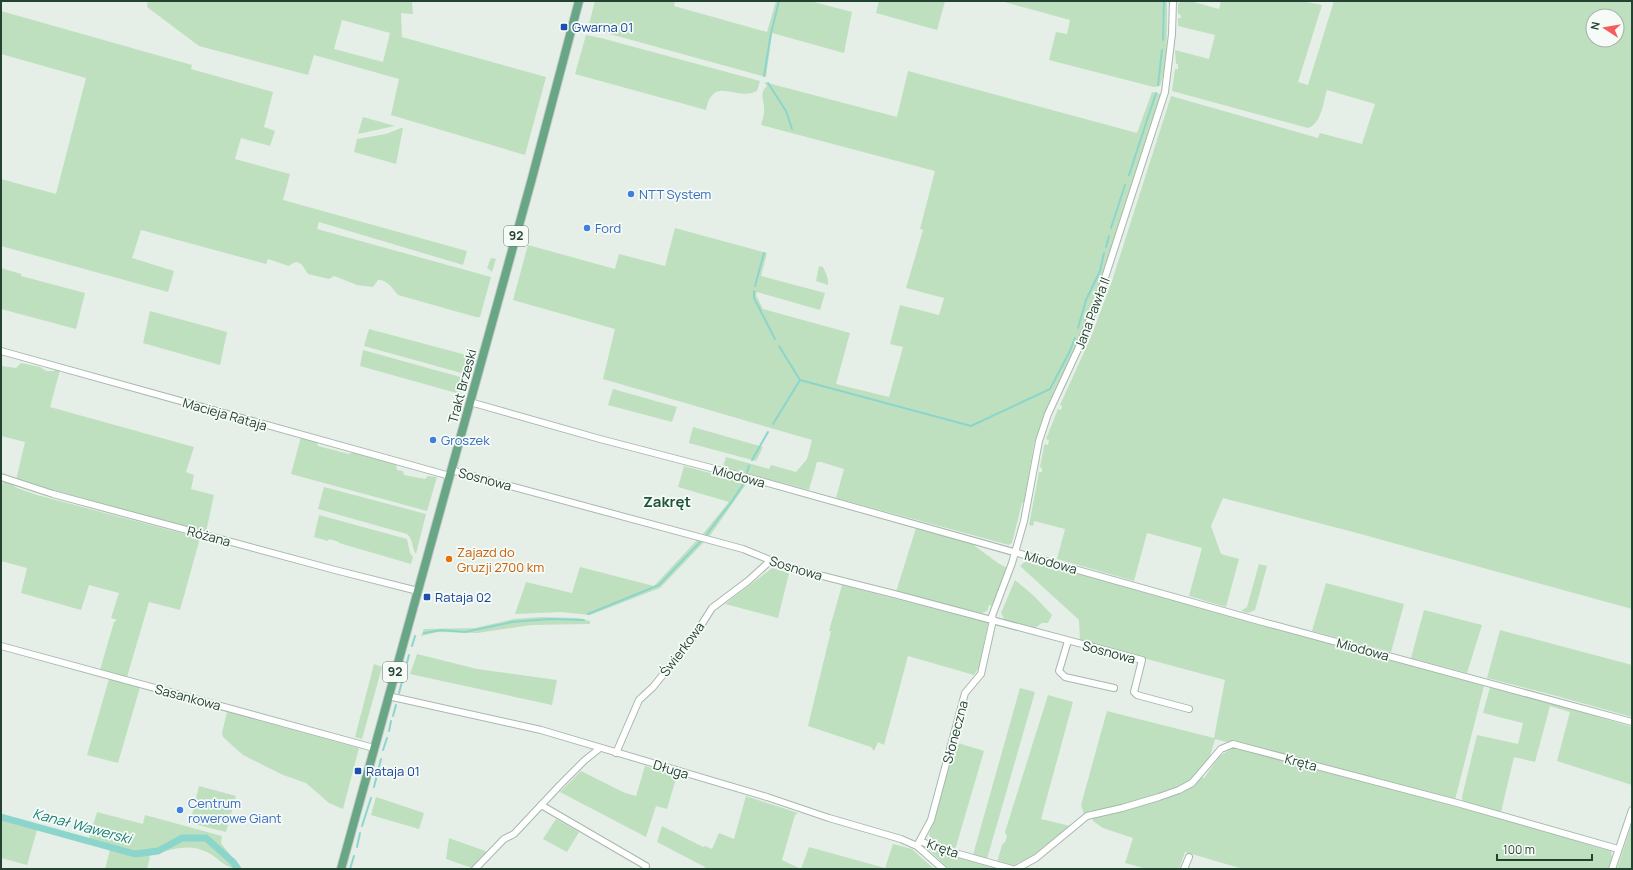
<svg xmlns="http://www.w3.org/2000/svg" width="1633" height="870" font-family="Manrope,sans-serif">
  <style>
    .green { fill: #bee0be; fill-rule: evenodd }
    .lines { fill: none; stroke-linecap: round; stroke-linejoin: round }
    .stream { stroke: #8cd5cd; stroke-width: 2 }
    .canal { stroke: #8cd5cd; stroke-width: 7 }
    .minor-casing { stroke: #a7b8ae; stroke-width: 8 }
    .major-casing { stroke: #c1cac6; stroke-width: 10 }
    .minor { stroke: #fff; stroke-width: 6 }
    .major { stroke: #68a686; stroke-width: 8 }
    .transit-dot { fill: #1a4fb4; stroke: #f6fbf7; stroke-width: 1.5 }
    .shop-dot { fill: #3f7fe0; stroke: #f6fbf7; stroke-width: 1.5 }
    .food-dot { fill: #e8710a; stroke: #f6fbf7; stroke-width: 1.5 }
    .labels { text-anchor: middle; stroke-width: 3.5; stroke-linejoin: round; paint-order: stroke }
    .shield { fill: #f6fbf7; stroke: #627a6d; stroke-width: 1 }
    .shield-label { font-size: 12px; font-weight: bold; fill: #234232 }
    .transit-label { font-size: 13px; fill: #164399; stroke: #f6fbf7; text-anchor: start }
    .shop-label { font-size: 13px; fill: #366cbe; stroke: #f6fbf7; text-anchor: start }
    .street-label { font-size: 13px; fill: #234232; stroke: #f6fbf7 }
    .food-label { font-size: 13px; fill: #c56008; stroke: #f6fbf7; text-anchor: start }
    .water-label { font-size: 14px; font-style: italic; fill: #1a8177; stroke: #f6fbf7 }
    .quarter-label { font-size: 15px; font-weight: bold; fill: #1e5639; stroke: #f6fbf7 }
  </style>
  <rect width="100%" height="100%" fill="#e5efe8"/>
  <g class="green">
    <path d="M148,1H412L413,14L401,13L402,37L546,77L525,155L391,115L399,79L314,55L308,75L199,46L147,7ZM342,20L390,33L383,62L334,49Z"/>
    <path d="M595,1H675L674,6L767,32L776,1H810L852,12L844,53L772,33L766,77L588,28Z"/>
    <path d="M879,1H945L937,30L876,13Z"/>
    <path d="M1001,1H1167C1167,24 1168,65 1160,86L1154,87L1049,60L1056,32L1067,34L1070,20Z"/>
    <path d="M1180,1H1190L1219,9L1221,1H1302L1322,5L1298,82L1308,85L1334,1H1632V609L1357,533L1223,498L1211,526L1221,554L1239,559L1226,607L1189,596L1202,548L1147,533L1134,581L1057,559L1065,529L1034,521L1033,526L1029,525L1039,472H1042V468L1040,467L1044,446L1045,444L1048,445L1049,440L1046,439L1058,409L1061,410L1062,406L1060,405L1091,337L1112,281L1171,96L1318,138L1320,133L1362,144L1375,104L1327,90C1323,102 1322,123 1308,128L1172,91L1175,69H1178V64H1176L1175,50L1209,59L1215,35L1178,26V18H1181L1180,14H1178V3H1180ZM1593,16H1617V40H1593Z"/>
    <path d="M1,11L192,65L191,69L273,92L264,127L275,131L270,146L241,138L235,159L290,174L283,200L467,251L463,265L319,222L317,229L491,277L480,317H476L398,295C392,288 388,280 378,280L373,287L357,285L334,276L329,279L308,274C303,266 299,257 289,266L268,259L266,264L141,230L132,258L174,271L168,292L1,246V179L56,194L86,78L1,54Z"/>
    <path d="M586,35L601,38L760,81L757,91C735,102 714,74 706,110L575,74Z"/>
    <path d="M908,71L1137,133L1152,92L1161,94L1119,222L1103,278L1071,358L1046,413L1034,443L1024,502L1022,503L1012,543L1009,545L836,498L844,469L821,462H817L809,490L723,467L726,457L769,469L771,465L796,472L807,459L812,440L603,379L615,329L513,300L528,245L615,269L619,254L665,266L675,228L767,253L761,276L825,293L820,310L757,292L756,295L763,309L850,333L836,384L889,397L903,347L890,344L900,305L939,315L944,298L906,288L923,230L920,229L935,171L761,125C762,121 764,116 764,111C765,101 758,94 767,86L764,82L897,117Z"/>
    <path d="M363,117L395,126L358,134Z"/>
    <path d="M401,128H403L396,164L354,152L357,139L386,134Z"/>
    <path d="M491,258L496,259L492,272L487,268Z"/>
    <path d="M819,266L823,267C826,274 829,278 828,285L816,281Z"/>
    <path d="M1,268L21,274V276L85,293L76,329L1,309Z"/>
    <path d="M150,311L227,332L220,365L143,343Z"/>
    <path d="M369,329L470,356L465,374L364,346Z"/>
    <path d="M363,350L464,378L460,394L360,366Z"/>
    <path d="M21,363L40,367L46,371H54L57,369L60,370L50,407L194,447L186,472L194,475L191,489L214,495L206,532L16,480L25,442L1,436V366L16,368Z"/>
    <path d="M613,389L677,407L672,422L608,405Z"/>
    <path d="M693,427L763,447L756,461L689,443Z"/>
    <path d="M301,437L316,441L318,446L349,454L353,452L396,464L397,470L403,471L404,475L425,479L428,476L437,477L427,511L291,474Z"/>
    <path d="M684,466L747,483L709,537L702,535L729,502L678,487Z"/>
    <path d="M4,479L17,488L37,495L200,538L180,610L149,602L127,677L100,670L114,622L117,620L111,618L119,593L89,585L81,610L21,593L27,568L1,561V488Z"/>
    <path d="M324,487L426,514L416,554C411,547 414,540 407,534L318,509Z"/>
    <path d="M319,515L407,539L410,553L413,557L411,564L339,543V542L329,539L328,541L314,537Z"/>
    <path d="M916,528L972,544L998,563L1007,568L992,606L989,605L987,611L982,613L896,592Z"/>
    <path d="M698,539L705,541L660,588L590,615L561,612L515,614L526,582L572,593L580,567L654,586Z"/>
    <path d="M1028,559L1484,686L1455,800L1215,739L1209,760L1196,776L1204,778L1219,757L1233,747L1499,818L1611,851L1612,857L1608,869H1243L1185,852L1179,869H1147L1125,863L1133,838L1103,828L1093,821L1092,810L1084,814L1081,805L1107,711L1214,738L1225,680L1080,641L1079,620L1020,566Z"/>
    <path d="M1259,564L1267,566L1255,610L1248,613L1241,611L1247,607Z"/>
    <path d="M772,568L789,573L778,618L725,604Z"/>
    <path d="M1015,580L1034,596L1052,615L1048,623H1042L1035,628L1005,621L1001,613Z"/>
    <path d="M1326,583L1404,604L1391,652L1312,631Z"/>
    <path d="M842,585L988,623L979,667L974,675L908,656L884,745L878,742L874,751L871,747L808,726L831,631H829Z"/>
    <path d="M1424,610L1482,625L1467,673L1411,658Z"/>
    <path d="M541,617L576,618L590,621V624L531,625L477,633L438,632L421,636L424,629L475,628L514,619Z"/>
    <path d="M1500,630L1632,665V717L1553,695L1487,678Z"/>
    <path d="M417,654L477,669L557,680L552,705L410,674Z"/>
    <path d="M374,664L382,667L362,739L355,737Z"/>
    <path d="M109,679L140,687L118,763L87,755Z"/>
    <path d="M1490,687L1555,704L1632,727V785L1557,761L1570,712L1550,706L1535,762L1514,757L1501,812L1463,802L1462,797L1477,735L1518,744L1523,723L1483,713Z"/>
    <path d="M1020,688L1035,692L987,859L973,855Z"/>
    <path d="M1048,695L1073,702L1041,819L1070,826L1031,857L1012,866L997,862L1002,845L1005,842L1007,837L1005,832Z"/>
    <path d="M227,712L359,748L343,809L329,803L306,783L283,775L243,755L223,737L222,733Z"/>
    <path d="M955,742L984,751L955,850L934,843L929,835Z"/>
    <path d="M645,766L677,775L667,809L656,806L646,837L560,792L581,771L625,793L636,796Z"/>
    <path d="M199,786L236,796L226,832L190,823Z"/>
    <path d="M746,796L798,813L795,815L782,860L801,869L809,847L885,868L893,844L912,849L934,869H704L705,867L657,842L662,826L703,847L705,846L712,849L719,833L734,839Z"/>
    <path d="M376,797L424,813L419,829L371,815Z"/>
    <path d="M97,812L143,824L145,815L222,836L221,843L234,860L240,869C225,869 219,858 207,852C186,842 169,851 148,856L150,857L147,869H105L110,850L37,830L27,865L1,858V814L89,839Z"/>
    <path d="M556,819L579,832L567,852L543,839Z"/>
    <path d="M1632,823V869H1617Z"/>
    <path d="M449,838L488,852L472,868L446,859Z"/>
    <path d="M927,848L996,869H949Z"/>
  </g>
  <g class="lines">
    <g class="stream">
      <path d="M1163,40L1164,1"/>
      <path d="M764,76L771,33L779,1"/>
      <path d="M768,83L786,111L792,129"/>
      <path d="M1158,85L1162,50"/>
      <path d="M1129,175L1156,93"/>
      <path d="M1111,228L1125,185"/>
      <path d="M1106,247L1109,236"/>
      <path d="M755,286L764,253"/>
      <path d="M754,291V298L775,339"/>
      <path d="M1078,328L1086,300L1100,271L1104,253"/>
      <path d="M779,346L800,380"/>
      <path d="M773,424L800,380L971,426L1050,389L1069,353L1075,338"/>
      <path d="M752,460L768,432"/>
      <path d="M747,472L749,466"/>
      <path d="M707,534L732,501L744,483"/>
      <path d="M588,614L659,585L701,541"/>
      <path d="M424,633L441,630L465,632L512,622L524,621L550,619L584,620"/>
      <path d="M412,646L415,636"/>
      <path d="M399,693L409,655"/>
      <path d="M393,716L396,705"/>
      <path d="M389,731L391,721"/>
      <path d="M383,750L387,738"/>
      <path d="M374,787L381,759"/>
      <path d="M362,826L371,798"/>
      <path d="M357,847L360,833"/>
      <path d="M350,869L354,856"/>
    </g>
    <path class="canal" d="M1,817L135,854L158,851L182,838H206L233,862L238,869"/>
    <g class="minor-casing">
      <g id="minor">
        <path d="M1,351L450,476"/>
        <path d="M470,402L600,439L761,481L1259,621L1632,722"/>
        <path d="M451,470L743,549L787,567L894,594L1142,660L1134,692L1137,695L1189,709"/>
        <path d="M1,477L53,494L335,570L418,591"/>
        <path d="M1068,641L1059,671L1065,677L1114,688"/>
        <path d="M1,646L374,748"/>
        <path d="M388,696L541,730L767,797L829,818L901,839L917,846L943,869"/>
        <path d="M616,753L639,700L653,687L695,635L712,608L748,581L770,561"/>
        <path d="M541,805L646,866L645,869"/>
        <path d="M920,841L934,847L1012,869"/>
        <path d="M917,846L931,820L965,693L981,674L993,620L992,616L1012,563L1024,521L1039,441L1048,414L1079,347L1100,293L1165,92L1172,34L1173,1"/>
        <path d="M475,869L504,839L514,834L560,785L585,760L600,748"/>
        <path d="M1016,869L1036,858L1087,816L1122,808L1159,797L1179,790L1192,783L1221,749L1233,744L1457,803L1618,849"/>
        <path d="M1184,869L1189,857"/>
        <path d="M1612,869L1632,810"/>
      </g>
    </g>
    <g class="major-casing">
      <path id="major" d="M341,869L531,182L579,1"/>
    </g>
    <use href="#minor" class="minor"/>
    <use href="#major" class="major"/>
  </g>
  <g class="transit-dot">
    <rect x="560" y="23" width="8" height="8" rx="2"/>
    <rect x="423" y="593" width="8" height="8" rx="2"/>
    <rect x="354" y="767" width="8" height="8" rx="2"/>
  </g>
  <g class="shop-dot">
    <circle cx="631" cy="194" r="4"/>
    <circle cx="587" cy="228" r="4"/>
    <circle cx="433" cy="440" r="4"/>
    <circle cx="180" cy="810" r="4"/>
  </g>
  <circle class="food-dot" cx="449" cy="559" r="4"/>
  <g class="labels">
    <g class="shield">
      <rect x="504" y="226" width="24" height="20" rx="3"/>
      <rect x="383" y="662" width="24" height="20" rx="3"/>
    </g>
    <g class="shield-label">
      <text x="516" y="240">92</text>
      <text x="395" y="676">92</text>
    </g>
    <g class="transit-label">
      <text x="572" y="32">Gwarna 01</text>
      <text x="435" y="602">Rataja 02</text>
      <text x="366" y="776">Rataja 01</text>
    </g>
    <g class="shop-label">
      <text x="639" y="199">NTT System</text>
      <text x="595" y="233">Ford</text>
      <text x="441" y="445">Groszek</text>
      <text x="188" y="808">Centrum<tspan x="188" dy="15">rowerowe Giant</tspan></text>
    </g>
    <g class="street-label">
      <text transform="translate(1092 313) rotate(-69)" y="5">Jana Pawła II</text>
      <text transform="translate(462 386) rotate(-75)" y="5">Trakt Brzeski</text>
      <text transform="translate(225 414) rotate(16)" y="5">Macieja Rataja</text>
      <text transform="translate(739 476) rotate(15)" y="5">Miodowa</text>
      <text transform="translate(485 479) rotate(15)" y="5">Sosnowa</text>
      <text transform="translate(209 536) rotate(15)" y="5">Różana</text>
      <text transform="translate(1051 562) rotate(16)" y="5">Miodowa</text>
      <text transform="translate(796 568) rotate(17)" y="5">Sosnowa</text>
      <text transform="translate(682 649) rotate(-53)" y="5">Świerkowa</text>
      <text transform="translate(1363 649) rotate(15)" y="5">Miodowa</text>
      <text transform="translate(1109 652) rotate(15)" y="5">Sosnowa</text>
      <text transform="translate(188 697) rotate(15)" y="5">Sasankowa</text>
      <text transform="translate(955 732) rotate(-75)" y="5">Słoneczna</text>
      <text transform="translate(1301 762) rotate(15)" y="5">Kręta</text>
      <text transform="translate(671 769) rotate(17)" y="5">Długa</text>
      <text transform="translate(943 848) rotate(19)" y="5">Kręta</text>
    </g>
    <g class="food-label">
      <text x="457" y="557">Zajazd do<tspan x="457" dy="15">Gruzji 2700 km</tspan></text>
    </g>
    <g class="water-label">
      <text transform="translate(82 826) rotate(15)" y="5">Kanał Wawerski</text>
    </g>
    <g class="quarter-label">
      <text x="667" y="507">Zakręt</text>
    </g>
  </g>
  <rect width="1633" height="870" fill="none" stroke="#234232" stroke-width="4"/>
  <g transform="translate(1605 28) rotate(282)"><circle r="19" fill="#f6fbf7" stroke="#a2b1a8"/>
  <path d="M0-3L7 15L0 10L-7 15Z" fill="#f75b5e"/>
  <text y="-6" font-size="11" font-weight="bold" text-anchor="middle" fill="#234232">N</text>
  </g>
  <path d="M1497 854v6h95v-6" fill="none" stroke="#234232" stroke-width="2"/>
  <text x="1503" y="854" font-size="12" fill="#234232" stroke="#f6fbf7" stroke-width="3" paint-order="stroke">100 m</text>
</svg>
